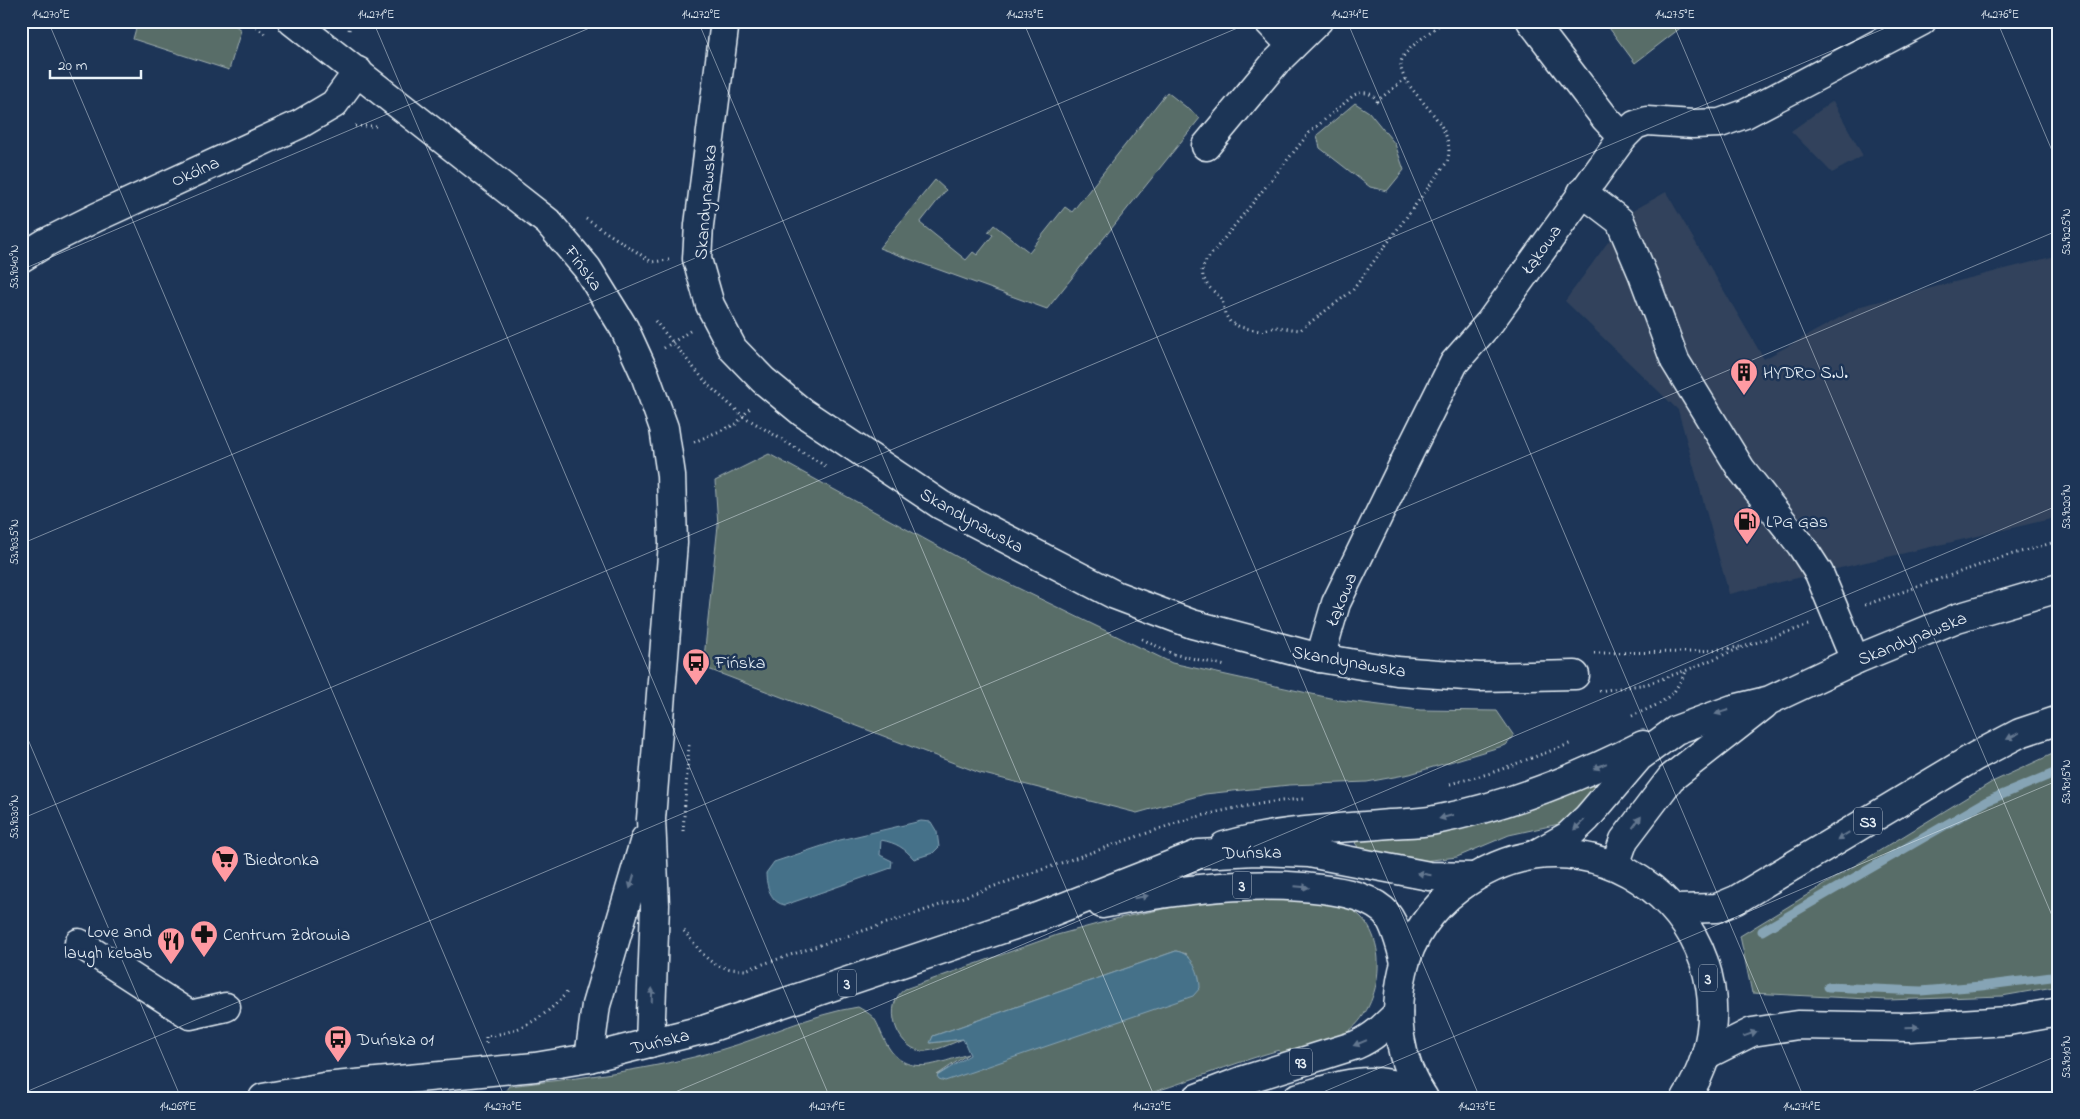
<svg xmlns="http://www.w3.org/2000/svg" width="2080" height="1119" font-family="'Indie Flower',sans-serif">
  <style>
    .built { fill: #30425c }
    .green { fill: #596d68; stroke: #a0afb0 }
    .water { fill: #457189; stroke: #86a4b5 }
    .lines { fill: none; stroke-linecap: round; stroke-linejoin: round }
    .stream { stroke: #86a4b5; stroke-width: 9 }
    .minor-casing { stroke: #e8f1f8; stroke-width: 31 }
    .major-casing { stroke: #e8f1f8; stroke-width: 31 }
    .highway-casing { stroke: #e8f1f8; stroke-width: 31 }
    .path { stroke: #e8f1f8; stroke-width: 3; stroke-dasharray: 1 4; stroke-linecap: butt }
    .minor { stroke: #1d3557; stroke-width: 28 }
    .major { stroke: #1d3557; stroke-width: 28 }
    .highway { stroke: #1d3557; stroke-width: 28 }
    .oneway { fill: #64778f }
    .ticks { fill: none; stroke: #e8f1f8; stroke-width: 1; stroke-opacity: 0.45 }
    .labels { text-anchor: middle; stroke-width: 5; stroke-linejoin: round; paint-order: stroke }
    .shield { fill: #1d3557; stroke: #abb9c8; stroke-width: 1 }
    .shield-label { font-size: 16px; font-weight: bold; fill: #e8f1f8 }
    .street-label { font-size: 18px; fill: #e8f1f8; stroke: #1d3557 }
    .poi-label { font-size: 18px; fill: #e8f1f8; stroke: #1d3557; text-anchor: start }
    .neatline { fill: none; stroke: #e8f1f8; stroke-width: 2 }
    .ticks-label { font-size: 12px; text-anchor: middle; fill: #e8f1f8 }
  </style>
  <rect width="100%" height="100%" fill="#1d3557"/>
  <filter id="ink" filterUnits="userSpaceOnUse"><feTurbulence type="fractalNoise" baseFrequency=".02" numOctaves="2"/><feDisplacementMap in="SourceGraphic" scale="10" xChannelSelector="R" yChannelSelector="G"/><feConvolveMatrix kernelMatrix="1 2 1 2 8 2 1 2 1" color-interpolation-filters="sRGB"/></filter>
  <g filter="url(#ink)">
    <g class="built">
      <path d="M1833,101L1863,156L1832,173L1791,131Z"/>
      <path d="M1666,192L1764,359L1861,306L2059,255V517L1729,594L1678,410L1565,301L1629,213Z"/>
    </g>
    <g class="green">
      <path d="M138,21L170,30L173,21H229L241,30L229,70L133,39Z"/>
      <path d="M1604,21H1680L1683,26L1635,63Z"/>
      <path d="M1167,92L1200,118L1047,309L879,248L935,180L946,190L920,223L966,260L973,252L977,255L993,235L988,232L994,225L1029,252L1065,207L1072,212Z"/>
      <path d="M1355,103L1369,112L1395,144L1404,170L1387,191L1370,187L1320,148L1317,135Z"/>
      <path d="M769,454L985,572L1172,663L1339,700L1420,710L1497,711L1514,736L1506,745L1410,774L1367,782L1289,785L1205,794L1137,813L980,773L703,667L718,525L715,481Z"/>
      <path d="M2059,751V986L2002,996L1888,1000L1752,993L1740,936L1992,782Z"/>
      <path d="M1595,780L1600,782L1579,811L1559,824L1509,835L1457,857L1423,861L1360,849L1355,843L1358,840L1399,836Z"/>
      <path d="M1263,897C1281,898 1299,900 1316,902C1323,903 1332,902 1339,904C1393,920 1386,1003 1349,1031C1331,1045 1302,1049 1280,1054L1279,1050C1230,1064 1183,1084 1134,1098H507L506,1090L509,1086C580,1078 651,1070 720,1050C766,1037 811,1014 858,1007C878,1018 875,1020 884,1039C903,1080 935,1064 968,1054L937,1075L1187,954L1176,951L933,1036L931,1043L963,1039C950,1044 935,1052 921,1051C896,1047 882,1004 905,989L1057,935L1119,918L1208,900Z"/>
    </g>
    <g class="water">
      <path d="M921,821L931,822L937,832L939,847L933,853L914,859C904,848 897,843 881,840L880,855L892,861L891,868L785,905C771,903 766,886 766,873L774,862L840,840Z"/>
      <path d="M1176,951C1192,953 1200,973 1200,988L1193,996L945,1081L939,1079L937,1076L970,1055L963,1039L930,1043L933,1036Z"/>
    </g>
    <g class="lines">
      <g class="stream">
        <path d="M1762,931L1987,801L2059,771"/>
        <path d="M1828,987L1921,991L1981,986L2059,976"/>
      </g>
      <g class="minor-casing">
        <g id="minor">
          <path d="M292,21L548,222L587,268L624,328L644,372L664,428L671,475L673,543L651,819L655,905L650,1043"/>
          <path d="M725,21L699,225L697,259L710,305L733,349L763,380L802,412L941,505L1115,595L1192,624L1320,658L1397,671L1479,677L1575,675"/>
          <path d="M1268,21L1292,46"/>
          <path d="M1531,21L1605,118L1623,137"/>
          <path d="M1206,146L1275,63L1318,21"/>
          <path d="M1582,192L1620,221L1643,275L1675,361L1741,469L1801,545L1819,573L1855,660"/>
          <path d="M21,258L47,242L97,217L300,124L334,104L358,71"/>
          <path d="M1320,658L1336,603L1403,465L1454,363L1490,322L1623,137L1635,125L1647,121L1693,124L1720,123L1745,114L1922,21"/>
          <path d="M1224,846C1278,830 1334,829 1390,824C1405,823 1421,823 1435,820C1507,806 1578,778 1643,745"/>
          <path d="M1534,855L1568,836L1587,818L1639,757L1676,730L1733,709L1770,700L1855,660L1957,618L2059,588"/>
          <path d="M1615,865L1624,840L1671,778L1764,705"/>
          <path d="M79,943L190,1015L226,1007"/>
          <path d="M589,1058L596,1005L645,839"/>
        </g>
      </g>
      <g class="major-casing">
        <g id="major">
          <path d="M1197,1098L1244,1080L1356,1045C1373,1038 1385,1026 1398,1013"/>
          <path d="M1297,1098C1322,1091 1348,1081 1373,1082C1389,1082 1404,1087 1419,1090"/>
        </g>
      </g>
      <g class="highway-casing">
        <g id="highway">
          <path d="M1102,904C1169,891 1235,882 1303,887C1330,890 1361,892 1383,910C1395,920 1401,948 1405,962"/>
          <path d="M1675,909L1717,908L1736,900L1976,756L2020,733L2059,720"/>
          <path d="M1706,1055L1752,1032L1798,1025L1910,1027L2008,1021L2059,1012"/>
          <path d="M263,1098L324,1087L535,1067L589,1058L706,1029L1041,916L1199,854L1255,851L1309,853L1429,876L1472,877"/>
          <path d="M1424,1098C1398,1061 1393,1014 1403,971C1410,938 1432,908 1459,888C1601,781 1780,947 1686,1098"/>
        </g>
      </g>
      <g class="path">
        <path d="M248,21L266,35"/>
        <path d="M349,30L351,21"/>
        <path d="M1405,79L1377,101C1372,92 1363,91 1354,95L1309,133L1206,261L1202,269L1203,277L1208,286L1222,299L1225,314L1230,322L1240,327L1260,331L1276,327L1300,330L1352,291L1447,162C1462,117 1382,83 1405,54C1415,42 1432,31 1444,21"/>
        <path d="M355,126H376"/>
        <path d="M586,219L652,262L669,260"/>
        <path d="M655,321L709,386L743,416L827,467"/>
        <path d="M664,348L690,331"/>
        <path d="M694,442L736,424L751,407"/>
        <path d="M1865,605L2006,556L2059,541"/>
        <path d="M1142,639L1173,654L1226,666"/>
        <path d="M1594,653L1691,652L1740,647"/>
        <path d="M1599,691L1647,684L1687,670L1743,647L1809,625"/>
        <path d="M1632,716L1659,704L1674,692L1687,670"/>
        <path d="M1450,784L1491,773L1572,743"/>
        <path d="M683,831L689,745"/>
        <path d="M684,931C706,957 708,969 745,970L920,912L1182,821C1222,810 1261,802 1303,799"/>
        <path d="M486,1043V1036C521,1032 545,1018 568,991"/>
      </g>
      <use href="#minor" class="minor"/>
      <use href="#major" class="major"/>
      <use href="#highway" class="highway"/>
    </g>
    <defs><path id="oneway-solid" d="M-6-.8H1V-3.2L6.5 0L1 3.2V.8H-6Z" transform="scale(1.25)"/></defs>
    <g class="oneway">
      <use href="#oneway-solid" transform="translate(1722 712) rotate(162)"/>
      <use href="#oneway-solid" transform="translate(2013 736) rotate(153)"/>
      <use href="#oneway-solid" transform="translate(1600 766) rotate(157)"/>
      <use href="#oneway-solid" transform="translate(1446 817) rotate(165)"/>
      <use href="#oneway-solid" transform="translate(1637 822) rotate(-54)"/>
      <use href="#oneway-solid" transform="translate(1579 825) rotate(137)"/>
      <use href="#oneway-solid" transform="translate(1843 836) rotate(149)"/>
      <use href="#oneway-solid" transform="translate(1424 874) rotate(-171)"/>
      <use href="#oneway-solid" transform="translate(632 882) rotate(107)"/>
      <use href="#oneway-solid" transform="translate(1302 887) rotate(5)"/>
      <use href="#oneway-solid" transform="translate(1141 897) rotate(-10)"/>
      <use href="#oneway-solid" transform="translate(652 995) rotate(-88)"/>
      <use href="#oneway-solid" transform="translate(1912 1027) rotate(-2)"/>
      <use href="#oneway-solid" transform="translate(1750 1034) rotate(-20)"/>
      <use href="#oneway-solid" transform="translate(1360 1043) rotate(158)"/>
    </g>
  </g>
  <path class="ticks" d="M48,21L505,1098M373,21L830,1098M698,21L1155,1098M1023,21L1480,1098M1347,21L1804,1098M1672,21L2059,932M1997,21L2059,167M21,270L606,21M21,544L1254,21M21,723L181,1098M21,819L1902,21M21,1094L2059,230M661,1098L2059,505M1309,1098L2059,780M1957,1098L2059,1055"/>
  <defs>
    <g id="building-pin" transform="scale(1.4375)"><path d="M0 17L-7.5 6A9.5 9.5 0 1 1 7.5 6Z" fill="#ff9aa2" stroke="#1d3557"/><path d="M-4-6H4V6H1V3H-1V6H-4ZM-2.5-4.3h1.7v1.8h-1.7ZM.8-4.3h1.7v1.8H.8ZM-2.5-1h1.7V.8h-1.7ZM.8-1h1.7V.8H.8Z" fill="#111"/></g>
    <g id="fuel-pin" transform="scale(1.4375)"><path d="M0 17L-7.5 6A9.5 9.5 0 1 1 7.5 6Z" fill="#ff9aa2" stroke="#1d3557"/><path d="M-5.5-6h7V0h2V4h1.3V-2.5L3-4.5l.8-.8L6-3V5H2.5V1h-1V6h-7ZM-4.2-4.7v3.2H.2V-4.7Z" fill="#111"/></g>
    <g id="bus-pin" transform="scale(1.4375)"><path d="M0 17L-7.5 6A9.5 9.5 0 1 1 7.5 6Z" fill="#ff9aa2" stroke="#1d3557"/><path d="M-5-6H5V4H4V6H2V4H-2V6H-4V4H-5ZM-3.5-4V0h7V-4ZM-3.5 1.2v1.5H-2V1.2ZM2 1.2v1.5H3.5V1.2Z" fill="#111"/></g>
    <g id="supermarket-pin" transform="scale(1.4375)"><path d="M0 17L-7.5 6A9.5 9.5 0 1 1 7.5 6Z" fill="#ff9aa2" stroke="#1d3557"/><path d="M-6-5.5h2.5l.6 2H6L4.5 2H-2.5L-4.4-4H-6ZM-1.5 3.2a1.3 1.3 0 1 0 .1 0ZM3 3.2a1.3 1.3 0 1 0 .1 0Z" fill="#111"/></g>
    <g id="pharmacy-pin" transform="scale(1.4375)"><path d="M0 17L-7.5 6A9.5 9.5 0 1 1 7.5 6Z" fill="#ff9aa2" stroke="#1d3557"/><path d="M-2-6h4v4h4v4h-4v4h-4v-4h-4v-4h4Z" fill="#111"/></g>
    <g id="restaurant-pin" transform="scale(1.4375)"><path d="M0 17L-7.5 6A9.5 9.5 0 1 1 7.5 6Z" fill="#ff9aa2" stroke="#1d3557"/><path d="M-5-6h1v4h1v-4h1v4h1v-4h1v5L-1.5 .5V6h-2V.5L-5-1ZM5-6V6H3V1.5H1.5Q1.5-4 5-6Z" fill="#111"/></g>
  </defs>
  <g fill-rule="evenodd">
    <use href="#building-pin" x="1744" y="372"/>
    <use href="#fuel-pin" x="1747" y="521"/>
    <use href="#bus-pin" x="696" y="662"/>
    <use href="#supermarket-pin" x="225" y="859"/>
    <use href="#pharmacy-pin" x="204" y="934"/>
    <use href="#restaurant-pin" x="171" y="941"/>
    <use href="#bus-pin" x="338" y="1039"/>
  </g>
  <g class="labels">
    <g class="shield">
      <rect x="1854" y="807.5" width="28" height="27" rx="4"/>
      <rect x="1233" y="871.5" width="18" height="27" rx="4"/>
      <rect x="1699" y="964.5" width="18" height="27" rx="4"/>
      <rect x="838" y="969.5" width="18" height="27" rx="4"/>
      <rect x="1290" y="1048.5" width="22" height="27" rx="4"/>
    </g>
    <g class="shield-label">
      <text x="1868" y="827">S3</text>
      <text x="1242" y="891">3</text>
      <text x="1708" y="984">3</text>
      <text x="847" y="989">3</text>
      <text x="1301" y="1068">93</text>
    </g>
    <g class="street-label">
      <text transform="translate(195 171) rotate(-24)" y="6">Okólna</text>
      <text transform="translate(705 202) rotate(-85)" y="6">Skandynawska</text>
      <text transform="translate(1541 249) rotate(-55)" y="6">Łąkowa</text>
      <text transform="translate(584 268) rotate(54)" y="6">Fińska</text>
      <text transform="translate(972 520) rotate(29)" y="6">Skandynawska</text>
      <text transform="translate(1341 599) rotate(-68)" y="6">Łąkowa</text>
      <text transform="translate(1912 638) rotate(-22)" y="6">Skandynawska</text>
      <text transform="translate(1349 661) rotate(10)" y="6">Skandynawska</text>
      <text transform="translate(1252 852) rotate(-1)" y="6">Duńska</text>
      <text transform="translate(660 1041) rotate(-14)" y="6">Duńska</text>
    </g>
    <g class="poi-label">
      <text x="1763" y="378">HYDRO S.J.</text>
      <text x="1766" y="527">LPG Gas</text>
      <text x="715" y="668">Fińska</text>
      <text x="244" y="865">Biedronka</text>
      <text x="152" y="937" text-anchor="end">Love and<tspan x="152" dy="21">laugh kebab</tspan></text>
      <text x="223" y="940">Centrum Zdrowia</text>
      <text x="357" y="1045">Duńska 01</text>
    </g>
  </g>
  <rect width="2080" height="1119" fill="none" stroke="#1d3557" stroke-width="55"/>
  <path d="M50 70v8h91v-8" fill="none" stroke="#e8f1f8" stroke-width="2.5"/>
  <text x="58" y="70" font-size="15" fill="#e8f1f8" stroke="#1d3557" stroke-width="4" paint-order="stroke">20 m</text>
  <rect x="28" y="28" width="2024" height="1064" class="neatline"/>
  <g class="ticks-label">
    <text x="51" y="18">14.270°E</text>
    <text x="376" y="18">14.271°E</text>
    <text x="701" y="18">14.272°E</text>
    <text x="1025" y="18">14.273°E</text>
    <text x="1350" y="18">14.274°E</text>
    <text x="1675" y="18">14.275°E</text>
    <text x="2000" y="18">14.276°E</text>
    <text transform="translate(2066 232) rotate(-90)" y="4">53.9025°N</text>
    <text transform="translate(14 267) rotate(-90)" y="4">53.9040°N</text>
    <text transform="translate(2066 507) rotate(-90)" y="4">53.9020°N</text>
    <text transform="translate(14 542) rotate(-90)" y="4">53.9035°N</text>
    <text transform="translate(2066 782) rotate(-90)" y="4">53.9015°N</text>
    <text transform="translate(14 817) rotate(-90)" y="4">53.9030°N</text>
    <text transform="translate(2066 1057) rotate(-90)" y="4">53.9010°N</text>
    <text x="178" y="1110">14.269°E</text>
    <text x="503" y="1110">14.270°E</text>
    <text x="827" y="1110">14.271°E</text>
    <text x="1152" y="1110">14.272°E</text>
    <text x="1477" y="1110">14.273°E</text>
    <text x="1802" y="1110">14.274°E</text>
  </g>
</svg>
